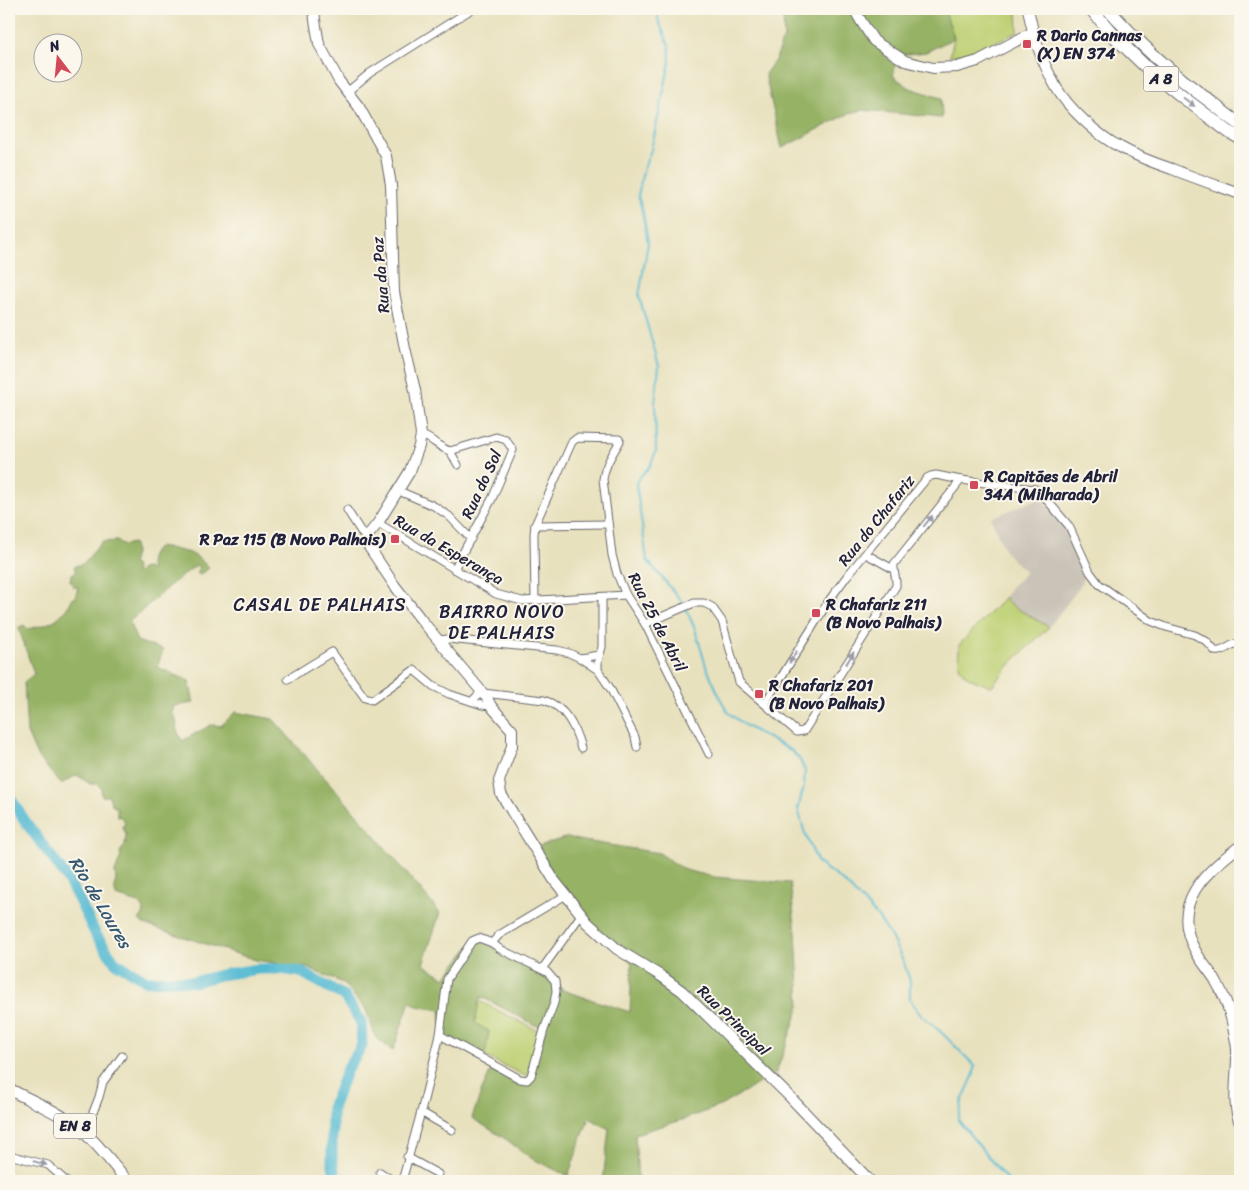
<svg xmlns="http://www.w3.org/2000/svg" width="1249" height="1190" font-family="Sriracha,sans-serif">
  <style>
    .industrial { fill: #cac3b8 }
    .green { fill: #bdd073; stroke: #707957 }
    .forest { fill: #96b265; stroke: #5c6a50 }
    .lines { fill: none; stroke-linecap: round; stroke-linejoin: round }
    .stream { stroke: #54bad2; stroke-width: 2 }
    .river { stroke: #54bad2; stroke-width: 11 }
    .street-casing { stroke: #676569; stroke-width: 9 }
    .secondary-casing { stroke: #676569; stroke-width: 12 }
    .primary-casing { stroke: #676569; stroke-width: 13 }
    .highway-casing { stroke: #676569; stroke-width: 14 }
    .street { stroke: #fff; stroke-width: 7 }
    .secondary { stroke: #fff; stroke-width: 10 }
    .primary { stroke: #fff; stroke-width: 11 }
    .highway { stroke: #fff; stroke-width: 12 }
    .oneway { fill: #9c9ca7 }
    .poi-dot { fill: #d1495b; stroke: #fbf7ec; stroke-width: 2 }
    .labels { text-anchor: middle; stroke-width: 4; stroke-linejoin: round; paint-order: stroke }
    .shield { fill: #fbf7ec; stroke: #636270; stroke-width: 1 }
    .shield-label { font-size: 15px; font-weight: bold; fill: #22223b }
    .poi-label { font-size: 16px; font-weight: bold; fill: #22223b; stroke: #fbf7ec; text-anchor: start }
    .street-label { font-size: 16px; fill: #22223b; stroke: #fbf7ec }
    .neighbourhood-label { font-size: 18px; letter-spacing: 1px; fill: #22223b; stroke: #fbf7ec }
    .water-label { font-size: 18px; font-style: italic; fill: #345770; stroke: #fbf7ec }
  </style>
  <rect width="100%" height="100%" fill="#fbf7ec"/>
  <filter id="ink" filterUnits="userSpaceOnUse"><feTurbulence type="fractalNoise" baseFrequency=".02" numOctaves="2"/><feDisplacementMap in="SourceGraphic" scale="10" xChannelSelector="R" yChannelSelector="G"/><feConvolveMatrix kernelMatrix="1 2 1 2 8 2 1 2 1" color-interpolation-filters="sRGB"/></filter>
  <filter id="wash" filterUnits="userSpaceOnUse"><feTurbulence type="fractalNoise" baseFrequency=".0096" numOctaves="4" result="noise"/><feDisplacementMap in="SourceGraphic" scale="20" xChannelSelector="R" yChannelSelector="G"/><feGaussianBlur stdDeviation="1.12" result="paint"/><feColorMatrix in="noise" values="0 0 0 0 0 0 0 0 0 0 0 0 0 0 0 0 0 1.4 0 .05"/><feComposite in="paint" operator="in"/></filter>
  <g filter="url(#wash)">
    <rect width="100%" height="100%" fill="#e8e1be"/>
    <path class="industrial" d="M1040,498L1061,521L1069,534L1080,557L1085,573L1079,588L1049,627L1009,603L1005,597L1011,587L1026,572L1006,553L991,518Z"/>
    <g class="green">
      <path d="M944,9H1017L1018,32L971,52L950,56L954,38Z"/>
      <path d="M1005,597L1009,604L1049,627L1010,664L992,686H990C981,683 967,679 961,670C957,664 959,652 959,645Z"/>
      <path d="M479,1001L539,1031L527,1077L485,1056L475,1023Z"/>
    </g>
    <g class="forest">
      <path d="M783,9H944L954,38L926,52L898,55L893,76L910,88L941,98L942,118L862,110L848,114L782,148L765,74L776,59L781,44L784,39Z"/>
      <path d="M117,541L124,545L133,543C137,550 134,557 132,564L135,565L136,568L135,572L138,573L141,569L146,568L151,570C148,557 150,555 160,546L190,553L197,557L209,568L199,575L197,571L199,567L196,565L169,586L129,622L137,641L163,650L157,667L189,681L194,703L174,706L172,713C175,719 178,721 176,728L182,741L211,725L221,726L235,712L273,719L361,819L440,913L423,964L445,978L473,942L482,941L538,970L565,991L630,1012L632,963L559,894L539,846L568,837L578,840L659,853L685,870L714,877L790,883L796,933L800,1006L776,1073L722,1105L682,1120L635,1134L638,1181H603L609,1129L589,1118L568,1176L531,1158L507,1140L472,1118L482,1090L493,1066L529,1086L546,1028L535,1025L482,997L479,1001L475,1023L489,1031L485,1056L448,1036L442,1030L440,1010L417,1006L410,1001L393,1051L376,1038L366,1010L343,983L307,968L256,960L143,924L139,919L143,916L144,910L139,903L116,896L114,886L116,881L115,872L121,856L120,852L125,845L126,833L122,828V826H124C126,819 122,818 117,815V807H114L111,803L109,796H102L101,793L102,789L97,784H90L77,775L61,784L37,756L27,733L24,682L34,674L19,629V627L24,625L28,629C51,623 57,623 71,602L70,600L75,597L78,587H74L70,580L71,575L77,571L74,569L75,566L83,564L102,542Z"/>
    </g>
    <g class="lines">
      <g class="stream">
        <path d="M658,9V20L669,45L670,62L651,150L643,171L638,196L642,209L648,243L639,296L659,366L655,404L656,451L650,466L638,479L636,484L647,560L684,604"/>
        <path d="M686,609L695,629L706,666L722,702L729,713L746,726L792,751L800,760L805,771L804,786L798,809L805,834L818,863L844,882L877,916L890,935L904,963L910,981V999L919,1013L942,1033L975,1066L974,1074L962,1101L958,1120L1008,1181"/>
      </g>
      <path class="river" d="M9,796L27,824L65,875L78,898L96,935L115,962L147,981L174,980L194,982L220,975L258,969H281L301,972L344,996L361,1022L362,1046L347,1069L332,1108V1160L336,1181"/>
    </g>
  </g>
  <g filter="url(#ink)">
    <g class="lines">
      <g class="street-casing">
        <g id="street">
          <path d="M347,92L370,73L472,9"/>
          <path d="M421,435C432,438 439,448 450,451L496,437L506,440L513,450L492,499L454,569"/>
          <path d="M450,451L458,465"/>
          <path d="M399,491L434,506L449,516L471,539"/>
          <path d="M347,510L367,541"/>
          <path d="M378,523L496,594L522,601L626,595"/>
          <path d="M535,525L608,524"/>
          <path d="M866,554L893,569"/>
          <path d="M535,601L534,534L535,525L572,442L577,438L619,439L620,441C613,454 605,464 603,479L612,555L617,574L626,595L645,624L709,754"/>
          <path d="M645,624L694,603H704L712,607L722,621L739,682L797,732L804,731L896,586C897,579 893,572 894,564L961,480"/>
          <path d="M438,640L448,639L557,650L569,653L580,658L598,670L610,688L635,737L637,747"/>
          <path d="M580,658L599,655"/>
          <path d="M598,670V661L602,647V597"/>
          <path d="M288,679L332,652L365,698L372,700L414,670L433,686L449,694L482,705L491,706"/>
          <path d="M472,701L477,696L483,693L544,700C566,707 575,727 581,748"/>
          <path d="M765,703L830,599L847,576L927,478L931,476L936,475L961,480L1035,489L1041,493L1069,526L1090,572L1099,584L1151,621L1166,627L1195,635L1206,641L1215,651C1225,653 1231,642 1240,643"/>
          <path d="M542,969L581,915"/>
          <path d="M440,1035L520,1079L527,1080L531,1076L544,1030L554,1003L556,991L555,981L547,972L500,949L492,943"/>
          <path d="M421,1112L452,1130"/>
          <path d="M85,1133L99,1097L103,1082L122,1056"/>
          <path d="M9,1155L48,1165L66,1181"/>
          <path d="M407,1157L438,1174"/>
          <path d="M380,1172L393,1181"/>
          <path d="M402,1181L421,1112L440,1035L447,979L472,941L479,938L492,943L499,935L566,895"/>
        </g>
      </g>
      <g class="secondary-casing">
        <g id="secondary">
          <path d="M314,9L315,20L319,44L339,81L359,107L386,156L391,185L394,292L405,349L415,390L421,435L419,446L410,471L378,523L369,534L367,541L369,547L395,586L423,622L487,698L491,706L512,730V746L499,781L501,794L554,880L588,923L617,949L661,976L682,991L791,1098L870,1181"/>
          <path d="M854,9L861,21L874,41L905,61L933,68L957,67L978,61L1033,32"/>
          <path d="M1028,9C1033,36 1043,64 1056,87C1068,108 1098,136 1120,147C1136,156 1154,163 1172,169C1195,178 1218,186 1240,194"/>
          <path d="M1240,846C1206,872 1169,903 1195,950C1200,960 1208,969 1214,978C1224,994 1231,1013 1234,1032C1235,1038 1237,1044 1237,1051C1238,1071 1231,1105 1240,1123"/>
        </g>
      </g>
      <g class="primary-casing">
        <path id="primary" d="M9,1089C35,1103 64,1114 86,1134C101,1148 114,1165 127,1181"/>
      </g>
      <g class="highway-casing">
        <g id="highway">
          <path d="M1091,9L1116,38L1148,69L1184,98L1229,132L1240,138"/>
          <path d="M1108,9C1139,44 1174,75 1212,103C1221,110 1230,118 1240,124"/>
        </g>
      </g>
      <use href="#street" class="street"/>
      <use href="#secondary" class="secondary"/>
      <use href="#primary" class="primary"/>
      <use href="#highway" class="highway"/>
    </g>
    <defs><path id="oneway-solid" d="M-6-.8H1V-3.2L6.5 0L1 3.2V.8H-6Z" transform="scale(1.25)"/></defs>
    <g class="oneway">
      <use href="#oneway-solid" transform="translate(1189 102) rotate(37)"/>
      <use href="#oneway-solid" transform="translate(928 521) rotate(-51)"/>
      <use href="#oneway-solid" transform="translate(793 657) rotate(122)"/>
      <use href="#oneway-solid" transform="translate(850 658) rotate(-58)"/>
      <use href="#oneway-solid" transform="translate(40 1163) rotate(16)"/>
    </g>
  </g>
  <g class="poi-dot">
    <rect x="1022" y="39" width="10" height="10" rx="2.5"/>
    <rect x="969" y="480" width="10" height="10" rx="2.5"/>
    <rect x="390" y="534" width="10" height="10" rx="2.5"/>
    <rect x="811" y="608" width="10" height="10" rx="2.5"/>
    <rect x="754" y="689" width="10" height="10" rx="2.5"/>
  </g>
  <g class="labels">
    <g class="shield">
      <rect x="1143.5" y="66.5" width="35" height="25" rx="4"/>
      <rect x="54" y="1113.5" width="42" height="25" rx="4"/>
    </g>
    <g class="shield-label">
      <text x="1161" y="84">A 8</text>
      <text x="75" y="1131">EN 8</text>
    </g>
    <g class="poi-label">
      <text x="1037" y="41">R Dario Cannas<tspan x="1037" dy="18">(X) EN 374</tspan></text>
      <text x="984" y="482">R Capitães de Abril<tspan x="984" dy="18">34A (Milharada)</tspan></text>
      <text x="385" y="545" text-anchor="end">R Paz 115 (B Novo Palhais)</text>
      <text x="826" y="610">R Chafariz 211<tspan x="826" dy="18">(B Novo Palhais)</tspan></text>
      <text x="769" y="691">R Chafariz 201<tspan x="769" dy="18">(B Novo Palhais)</tspan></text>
    </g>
    <g class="street-label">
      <text transform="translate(380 275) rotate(-95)" y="6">Rua da Paz</text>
      <text transform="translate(481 484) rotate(-65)" y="6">Rua do Sol</text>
      <text transform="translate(876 520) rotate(-51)" y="6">Rua do Chafariz</text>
      <text transform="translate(449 549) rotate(30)" y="6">Rua da Esperança</text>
      <text transform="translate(658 622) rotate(63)" y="6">Rua 25 de Abril</text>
      <text transform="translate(734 1020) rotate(44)" y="6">Rua Principal</text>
    </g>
    <g class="neighbourhood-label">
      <text x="320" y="611">CASAL DE PALHAIS</text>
      <text x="502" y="618">BAIRRO NOVO<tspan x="502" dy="21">DE PALHAIS</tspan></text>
    </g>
    <g class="water-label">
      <text transform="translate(100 902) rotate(59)" y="6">Rio de Loures</text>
    </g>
  </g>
  <rect width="1249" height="1190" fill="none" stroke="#fbf7ec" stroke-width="30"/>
  <g transform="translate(58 58) rotate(344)"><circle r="24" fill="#fbf7ec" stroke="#a4a2a5"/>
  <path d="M0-4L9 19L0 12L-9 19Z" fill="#d1495b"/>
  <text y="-8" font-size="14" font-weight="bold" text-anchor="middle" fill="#22223b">N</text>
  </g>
</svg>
